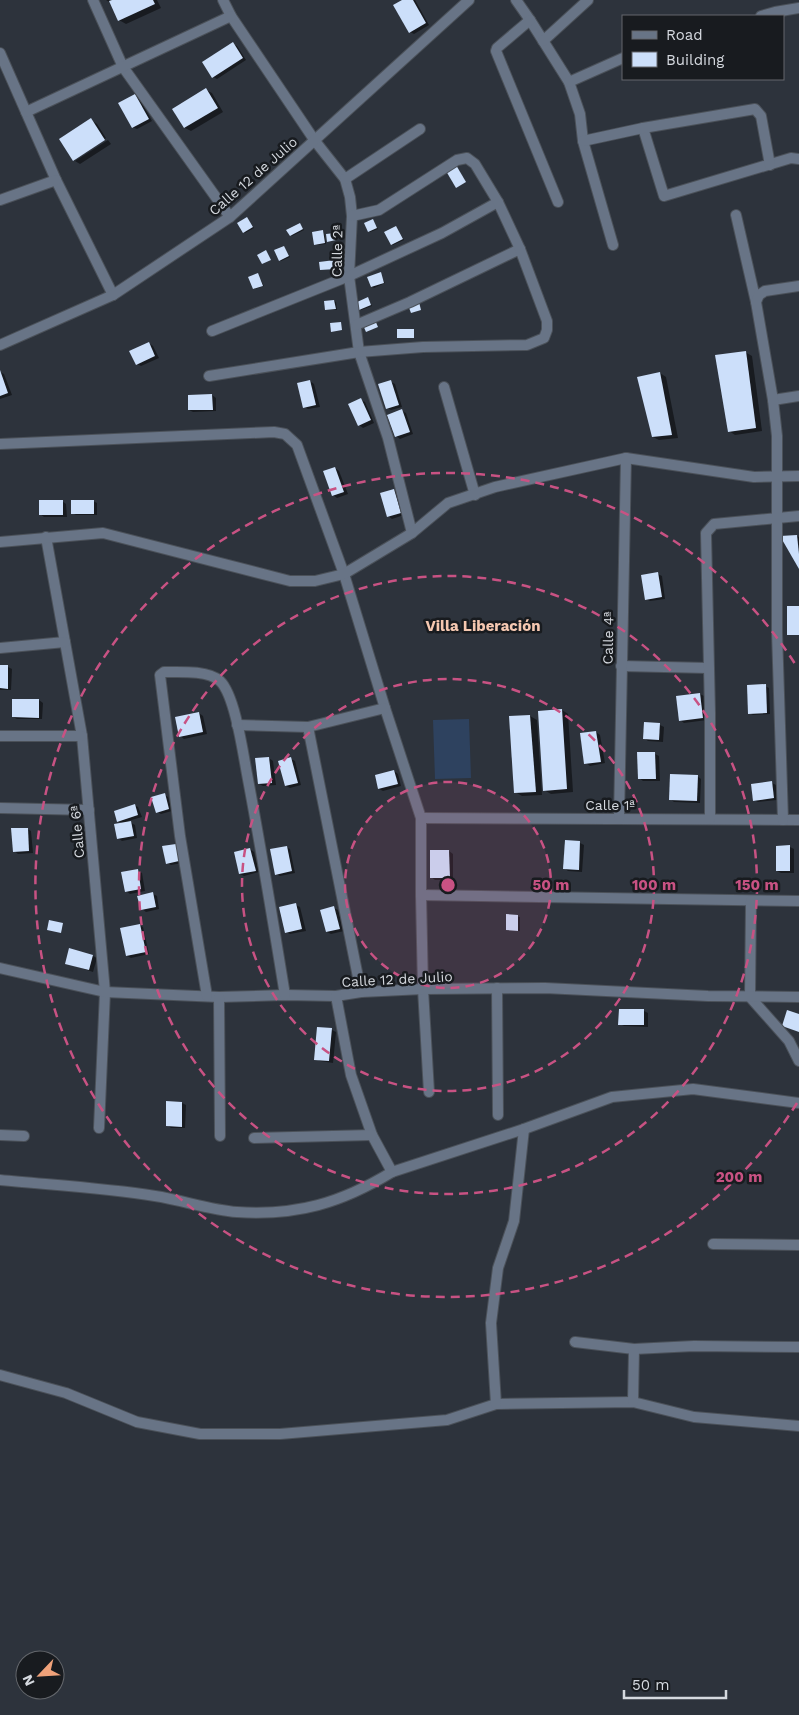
<svg xmlns="http://www.w3.org/2000/svg" width="799" height="1715" font-family="'Work Sans',sans-serif">
  <style>
    .green { fill: #2e425f }
    .shadow { fill: #0007 }
    .building { fill: #ccdffa }
    .lines { fill: none; stroke-linecap: round; stroke-linejoin: round }
    .minor-casing { stroke: #4b5159; stroke-width: 12 }
    .minor { stroke: #687486; stroke-width: 10 }
    .ring { fill: none; stroke: #c85283; stroke-width: 2.5; stroke-dasharray: 9 6 }
    .labels { text-anchor: middle; stroke-width: 5; stroke-linejoin: round; paint-order: stroke }
    .street-label { font-size: 14px; fill: #d5d9df; stroke: #181b1f }
    .neighbourhood-label { font-size: 15px; font-weight: bold; fill: #f5c8b1; stroke: #181b1f }
    .centre { fill: #c85283; stroke: #181b1f; stroke-width: 2.5 }
    .ring-label { font-size: 15px; text-anchor: middle; font-weight: bold; fill: #c85283; stroke: #181b1f; stroke-width: 5; stroke-linejoin: round; paint-order: stroke }
  </style>
  <rect width="100%" height="100%" fill="#2d333c"/>
  <path class="green" d="M469,719L471,778L435,779L433,720Z"/>
  <g class="shadow">
    <path d="M106,0H157L161,8L126,24L119,20L111,3Z"/>
    <path d="M404,0H415L429,25L414,34L410,32Z"/>
    <path d="M233,44L237,46L246,60L217,79L213,77Z"/>
    <path d="M206,90L212,93L223,112L191,131L185,128L174,109Z"/>
    <path d="M135,96L139,98L152,121L137,129L132,127Z"/>
    <path d="M91,120L97,124L106,138L75,158V161L74,160Z"/>
    <path d="M108,140L111,144L80,164L75,161Z"/>
    <path d="M247,218L254,228L245,233L244,232Z"/>
    <path d="M373,221L378,229L370,232L369,231Z"/>
    <path d="M300,225L304,230L292,236L290,235Z"/>
    <path d="M396,227L404,240L393,245L392,244Z"/>
    <path d="M323,231L324,232L326,244L317,245L315,244Z"/>
    <path d="M284,247L290,257L281,261L280,260Z"/>
    <path d="M380,274L385,283L374,288L372,287Z"/>
    <path d="M258,275L264,286L255,289L254,288Z"/>
    <path d="M368,299L372,306L361,310L360,309Z"/>
    <path d="M334,301L336,302L337,310H326Z"/>
    <path d="M149,343L153,346L159,358L141,366L137,364Z"/>
    <path d="M745,352L752,356L762,431L735,435L729,431Z"/>
    <path d="M0,372L4,374L12,395L0,399Z"/>
    <path d="M660,373L666,377L678,438L659,440L653,437Z"/>
    <path d="M310,381L314,384L320,407L308,409L304,407Z"/>
    <path d="M391,382L395,384L402,407L391,410L387,408Z"/>
    <path d="M212,395L216,398V411L193,412L189,410Z"/>
    <path d="M361,400L365,402L374,423L363,428L359,425Z"/>
    <path d="M402,411L406,413L413,434L400,439L396,436Z"/>
    <path d="M335,468L339,471L348,494L337,498L333,495Z"/>
    <path d="M394,490L398,492L404,515L392,519L388,516Z"/>
    <path d="M62,501L66,504L67,517H44L40,514Z"/>
    <path d="M93,501L97,503V515H76L72,513Z"/>
    <path d="M797,536L799,537V567Z"/>
    <path d="M658,574L662,576L665,599L650,601L646,599Z"/>
    <path d="M0,666L8,667L12,669L11,690H0Z"/>
    <path d="M765,686L769,688L770,714L753,715L749,713Z"/>
    <path d="M700,694L704,696L707,720L684,723L680,720L677,697Z"/>
    <path d="M39,700L43,703L42,719H17L13,717Z"/>
    <path d="M562,710L568,714L573,792L551,794L544,790Z"/>
    <path d="M199,713L203,716L207,734L184,739L180,736Z"/>
    <path d="M530,716L537,720L542,795L522,796L515,792L510,717Z"/>
    <path d="M660,725L664,727L663,742L648,741L644,738Z"/>
    <path d="M596,732L600,735L605,763L590,766L586,763L581,735Z"/>
    <path d="M639,754H655L659,756L660,781H643L639,778Z"/>
    <path d="M269,758L273,761L276,785L263,786L259,784Z"/>
    <path d="M291,759L295,761L301,785L290,788L286,786Z"/>
    <path d="M394,771L398,774L401,786L383,791L379,789Z"/>
    <path d="M697,776L701,779L700,803L674,802L670,799Z"/>
    <path d="M772,783L776,785L777,800L758,802L754,800Z"/>
    <path d="M164,795L168,797L172,811L161,814L157,812Z"/>
    <path d="M134,805L138,807L142,817L128,821L135,825L137,838L122,841L118,838L124,824L118,821Z"/>
    <path d="M27,829L31,831L33,853L18,854L14,851Z"/>
    <path d="M566,842L580,843L584,845L582,872L568,871L564,868Z"/>
    <path d="M176,845L180,848L182,863L171,865L167,863Z"/>
    <path d="M286,847L290,849L295,873L280,876L276,874Z"/>
    <path d="M790,847L794,849V873H781L777,871Z"/>
    <path d="M250,849L254,852L259,872L244,876L240,874Z"/>
    <path d="M431,851H449L453,854V880H435L431,877Z"/>
    <path d="M138,871L142,873L145,891L130,894L126,891Z"/>
    <path d="M153,894L157,896L159,909L146,912L142,909Z"/>
    <path d="M296,905L300,907L306,931L290,934L286,932Z"/>
    <path d="M334,908L338,910L344,931L331,934L327,932Z"/>
    <path d="M507,915L520,917V931L507,930Z"/>
    <path d="M139,925L143,927L149,954L131,958L127,956Z"/>
    <path d="M93,956L97,958L93,972L66,963Z"/>
    <path d="M644,1011L648,1013V1027L624,1026L620,1024Z"/>
    <path d="M319,1028L332,1030L336,1032L333,1063L320,1061L316,1059Z"/>
    <path d="M182,1103L186,1105L185,1128H171L167,1125Z"/>
  </g>
  <g class="building">
    <path d="M112,0H153L155,4L118,21L109,1Z"/>
    <path d="M402,0H413L426,23L409,33L393,5Z"/>
    <path d="M233,42L243,58L212,78L202,62Z"/>
    <path d="M206,88L218,108L184,128L172,109Z"/>
    <path d="M135,94L149,119L132,128L118,103Z"/>
    <path d="M91,118L105,140L73,161L59,139Z"/>
    <path d="M456,165L466,182L456,188L446,171Z"/>
    <path d="M247,217L253,227L243,233L237,223Z"/>
    <path d="M373,219L377,228L368,232L364,223Z"/>
    <path d="M300,223L303,229L290,236L286,230Z"/>
    <path d="M396,226L403,239L391,245L384,232Z"/>
    <path d="M323,230L325,243L314,245L312,232Z"/>
    <path d="M335,233L336,240L327,242L326,234Z"/>
    <path d="M284,246L289,256L279,261L274,250Z"/>
    <path d="M266,250L271,260L262,264L257,255Z"/>
    <path d="M335,260L336,269L320,270L319,262Z"/>
    <path d="M381,272L384,283L371,287L367,277Z"/>
    <path d="M258,273L263,286L253,289L248,277Z"/>
    <path d="M368,297L371,305L359,310L355,303Z"/>
    <path d="M334,300L336,309L325,310L324,301Z"/>
    <path d="M419,302L421,310L411,313L408,305Z"/>
    <path d="M375,320L378,327L366,332L363,325Z"/>
    <path d="M341,322L342,330L331,332L330,323Z"/>
    <rect x="397" y="329" width="17" height="9"/>
    <path d="M149,342L155,356L136,365L129,351Z"/>
    <path d="M746,351L756,428L728,432L715,355Z"/>
    <path d="M0,370L8,393L0,396Z"/>
    <path d="M660,372L672,435L652,437L637,377Z"/>
    <path d="M310,380L316,405L303,408L297,383Z"/>
    <path d="M391,380L399,405L386,409L378,384Z"/>
    <path d="M212,394L213,410H188V395Z"/>
    <path d="M361,398L371,420L358,426L348,404Z"/>
    <path d="M402,409L410,432L395,437L387,415Z"/>
    <path d="M335,467L344,492L332,496L323,471Z"/>
    <path d="M394,489L401,513L387,517L380,493Z"/>
    <rect x="39" y="500" width="24" height="15"/>
    <rect x="71" y="500" width="23" height="14"/>
    <path d="M797,535L799,554V569L780,536Z"/>
    <path d="M658,572L662,597L645,600L641,575Z"/>
    <rect x="787" y="606" width="12" height="29"/>
    <path d="M0,665H8V689L0,688Z"/>
    <path d="M766,684L767,713L748,714L747,685Z"/>
    <path d="M700,693L703,718L679,721L676,696Z"/>
    <path d="M12,699H39V718L12,717Z"/>
    <path d="M562,709L567,789L543,791L538,711Z"/>
    <path d="M199,712L203,732L179,737L175,717Z"/>
    <path d="M530,715L536,792L514,793L509,716Z"/>
    <path d="M644,722L660,723L659,740L643,739Z"/>
    <path d="M596,731L601,762L584,764L580,733Z"/>
    <path d="M637,752H655L656,779H638Z"/>
    <path d="M269,757L272,783L258,784L255,758Z"/>
    <path d="M291,757L298,783L285,786L278,761Z"/>
    <path d="M394,770L398,784L378,789L375,775Z"/>
    <path d="M670,774L698,775L697,801L669,800Z"/>
    <path d="M772,781L774,798L753,801L751,784Z"/>
    <path d="M165,793L169,809L156,813L151,797Z"/>
    <path d="M135,804L138,815L117,822L114,811Z"/>
    <path d="M131,821L134,836L117,839L114,824Z"/>
    <path d="M11,828H28L29,851L13,852Z"/>
    <path d="M565,840L580,841L579,870L563,869Z"/>
    <path d="M176,844L179,861L166,864L162,846Z"/>
    <path d="M790,845V871H776V846Z"/>
    <path d="M287,846L292,871L275,875L270,849Z"/>
    <path d="M250,848L256,871L239,874L234,852Z"/>
    <path d="M430,850H449L450,878H430Z"/>
    <path d="M138,869L141,889L125,892L121,872Z"/>
    <path d="M153,892L156,907L141,910L137,896Z"/>
    <path d="M296,903L302,929L285,933L279,907Z"/>
    <path d="M334,906L340,929L326,932L320,910Z"/>
    <path d="M506,914L518,915V931L506,930Z"/>
    <path d="M49,920L63,923L61,933L47,930Z"/>
    <path d="M140,924L146,952L126,956L120,928Z"/>
    <path d="M69,948L93,955L89,970L65,964Z"/>
    <path d="M619,1009H644V1025H618Z"/>
    <path d="M787,1010L799,1014V1032L782,1026Z"/>
    <path d="M317,1027L332,1028L329,1061L314,1060Z"/>
    <path d="M166,1101L182,1102V1127L166,1126Z"/>
  </g>
  <g class="lines">
    <g class="minor-casing">
      <g id="minor">
        <path d="M93,0L123,67L230,217"/>
        <path d="M223,0L231,16L315,141L345,179L350,197L352,216L349,276L359,352L388,438L412,533"/>
        <path d="M516,0L530,20L569,82L580,114L583,141L613,245"/>
        <path d="M761,16L775,12L799,8"/>
        <path d="M530,20L497,48L496,51L558,202"/>
        <path d="M543,41L588,0"/>
        <path d="M0,53L56,180L113,295"/>
        <path d="M569,82L623,58"/>
        <path d="M26,112L231,16"/>
        <path d="M643,128L664,196L791,158L799,159"/>
        <path d="M583,141L643,128L755,109L761,116L770,165"/>
        <path d="M345,179L420,129"/>
        <path d="M0,200L56,180"/>
        <path d="M736,215L756,302"/>
        <path d="M356,325L410,302L520,249"/>
        <path d="M212,331L349,276L442,233L498,202"/>
        <path d="M0,345L113,295L230,217L469,0"/>
        <path d="M209,376L359,352L423,347L527,345L544,338L547,330V321L520,249L498,202L475,164L467,158L457,160L379,210L352,216"/>
        <path d="M444,387L475,495"/>
        <path d="M773,400L799,396"/>
        <path d="M0,444L274,432L285,434L297,445L344,574L385,708L421,818V895L423,989L429,1092"/>
        <path d="M46,537L82,736L105,992L99,1128"/>
        <path d="M0,542L103,533L290,581H315L344,574L412,533L448,503L495,487L626,458L754,477L799,476"/>
        <path d="M0,648L65,642"/>
        <path d="M621,666L708,668"/>
        <path d="M237,725L308,727L385,708"/>
        <path d="M308,727L361,992"/>
        <path d="M0,736H82"/>
        <path d="M0,808L89,810"/>
        <path d="M421,818L799,820"/>
        <path d="M619,819L626,458"/>
        <path d="M710,819V713L706,533L714,524L799,516"/>
        <path d="M783,820L777,632V436L773,400L756,302L759,295L765,291L799,286"/>
        <path d="M421,895L799,901"/>
        <path d="M751,901L750,997L789,1041L799,1061"/>
        <path d="M0,968L105,992L219,997L285,995L336,996L361,992L423,989L545,988L708,996L799,997"/>
        <path d="M497,988L498,1115"/>
        <path d="M207,996L180,836L160,675L164,672C179,672 208,670 220,681C235,695 243,753 247,774C261,848 273,921 285,995"/>
        <path d="M336,996L351,1075L372,1135L392,1172"/>
        <path d="M219,997L220,1136"/>
        <path d="M0,1135L24,1136"/>
        <path d="M254,1138L372,1135"/>
        <path d="M0,1180C51,1185 104,1188 155,1196C182,1200 210,1210 237,1212C297,1216 341,1203 392,1172L524,1129L612,1097L693,1089L799,1103"/>
        <path d="M713,1244L799,1245"/>
        <path d="M575,1342L634,1349L694,1346L799,1347"/>
        <path d="M0,1375L66,1393L137,1422L200,1434H280L447,1420L496,1404L633,1402L694,1417L799,1426"/>
        <path d="M633,1402L634,1349"/>
        <path d="M496,1404L491,1323L498,1268L514,1221L524,1129"/>
      </g>
    </g>
    <use href="#minor" class="minor"/>
  </g>
  <circle cx="448" cy="885" r="103" fill="#c85283" fill-opacity=".12"/>
  <g class="ring">
    <circle cx="448" cy="885" r="103"/>
    <circle cx="448" cy="885" r="206"/>
    <circle cx="448" cy="885" r="309"/>
    <path d="M797 1103A412 412 0 1 1 797 667"/>
  </g>
  <g class="labels">
    <g class="street-label">
      <text transform="translate(253 176) rotate(-41)" y="5">Calle 12 de Julio</text>
      <text transform="translate(337 251) rotate(-89)" y="5">Calle 2ª</text>
      <text transform="translate(608 638) rotate(-89)" y="5">Calle 4ª</text>
      <text x="610" y="810">Calle 1ª</text>
      <text transform="translate(77 832) rotate(-95)" y="5">Calle 6ª</text>
      <text transform="translate(397 979) rotate(-3)" y="5">Calle 12 de Julio</text>
    </g>
    <g class="neighbourhood-label">
      <text x="483" y="631">Villa Liberación</text>
    </g>
  </g>
  <circle cx="448" cy="885" r="8" class="centre"/>
  <g class="ring-label">
    <text x="551" y="890">50 m</text>
    <text x="654" y="890">100 m</text>
    <text x="757" y="890">150 m</text>
    <text x="739" y="1182">200 m</text>
  </g>
  <rect x="622" y="15" width="162" height="65" fill="#181b1f" stroke="#64676c"/>
  <rect x="632" y="31" width="25" height="8" fill="#687486" stroke="#64676c"/>
  <text x="666" y="40" font-size="15" fill="#d5d9df">Road</text>
  <rect x="632" y="52" width="25" height="15" fill="#ccdffa" stroke="#64676c"/>
  <text x="666" y="65" font-size="15" fill="#d5d9df">Building</text>
  <g transform="translate(40 1675) rotate(245)"><circle r="24" fill="#181b1f" stroke="#64676c"/>
  <path d="M0-4L9 19L0 12L-9 19Z" fill="#f0a27a"/>
  <text y="-8" font-size="14" font-weight="bold" text-anchor="middle" fill="#d5d9df">N</text>
  </g>
  <path d="M624 1690v8h102v-8" fill="none" stroke="#d5d9df" stroke-width="2.5"/>
  <text x="632" y="1690" font-size="15" fill="#d5d9df" stroke="#181b1f" stroke-width="4" paint-order="stroke">50 m</text>
</svg>
